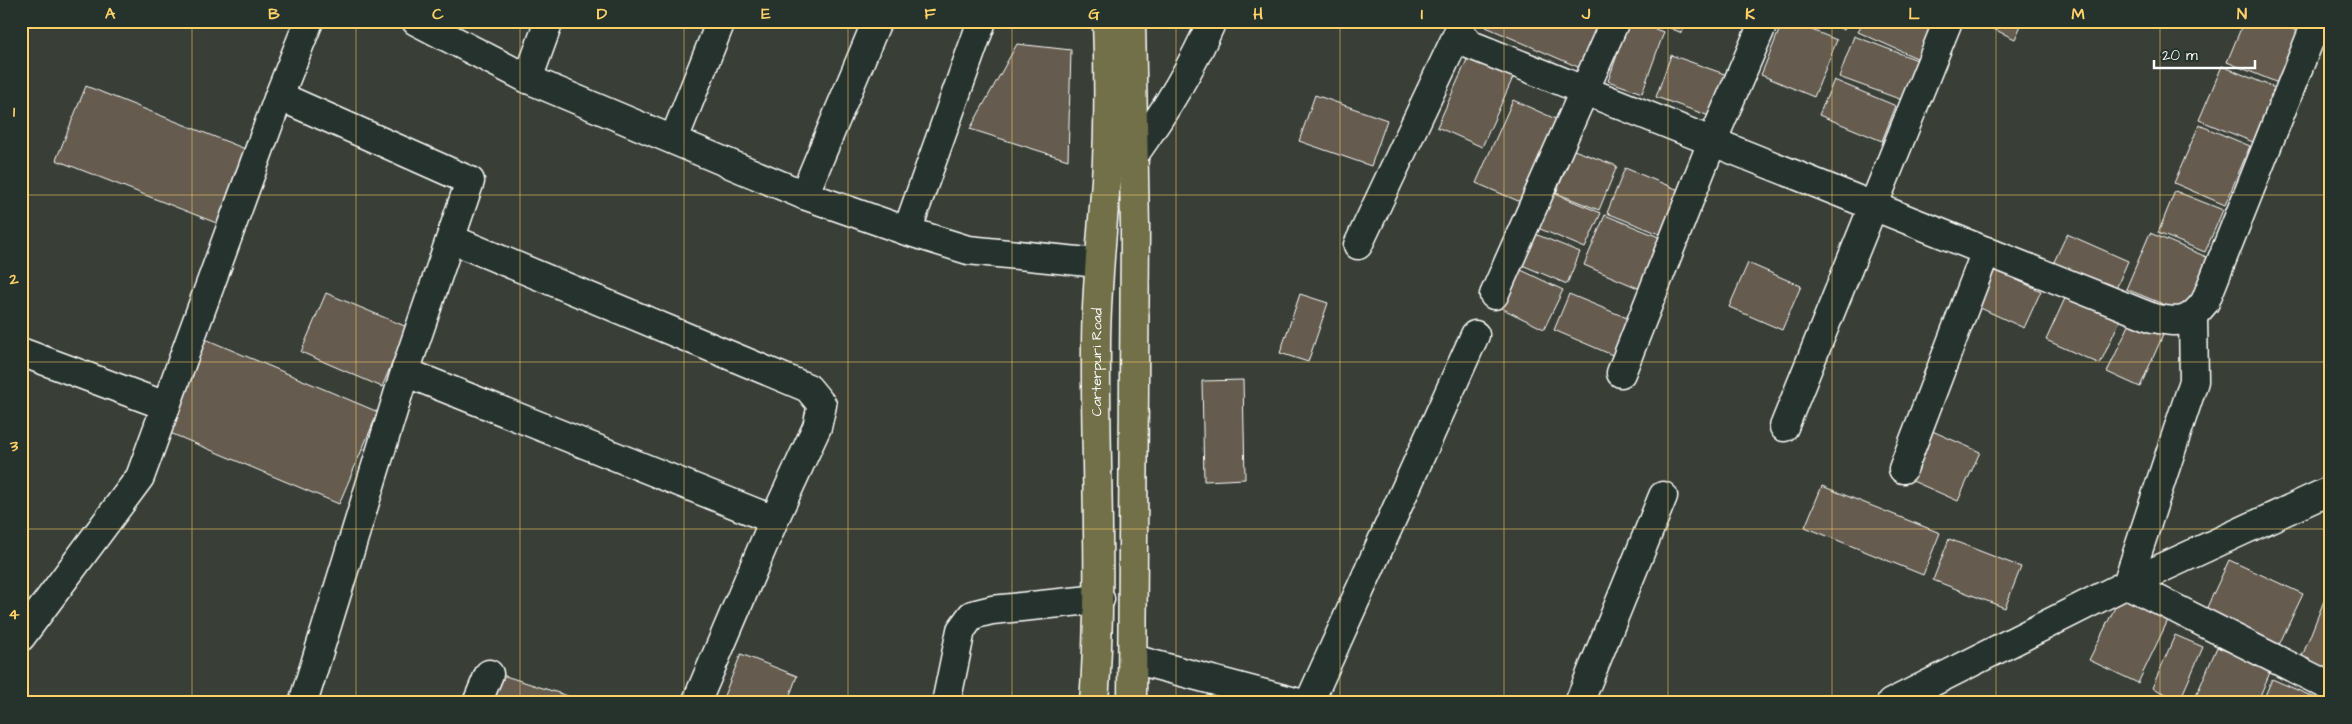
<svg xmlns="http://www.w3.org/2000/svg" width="2352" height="724" font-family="'Architects Daughter',sans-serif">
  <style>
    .building { fill: #655c4f; stroke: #fff }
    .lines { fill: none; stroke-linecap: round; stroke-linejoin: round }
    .minor-casing { stroke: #fff; stroke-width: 31 }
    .major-casing { stroke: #fff; stroke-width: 31 }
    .minor { stroke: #26332d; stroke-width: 28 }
    .major { stroke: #716f4a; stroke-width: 28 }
    .grid { fill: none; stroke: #ffd166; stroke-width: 1; stroke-opacity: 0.55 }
    .labels { text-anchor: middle; stroke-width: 4; stroke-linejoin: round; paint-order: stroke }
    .street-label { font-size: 14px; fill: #fff; stroke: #26332d }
    .neatline { fill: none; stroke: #ffd166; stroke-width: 2 }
    .grid-label { font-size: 16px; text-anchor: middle; font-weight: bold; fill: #ffd166 }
  </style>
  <rect width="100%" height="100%" fill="#393f37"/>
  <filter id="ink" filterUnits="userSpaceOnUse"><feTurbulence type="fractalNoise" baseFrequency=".02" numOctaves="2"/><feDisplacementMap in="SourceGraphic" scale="10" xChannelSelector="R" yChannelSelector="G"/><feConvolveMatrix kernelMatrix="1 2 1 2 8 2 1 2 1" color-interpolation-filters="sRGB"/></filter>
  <g filter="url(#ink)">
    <g class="building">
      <path d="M1488,21H1606L1585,70L1486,27Z"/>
      <path d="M1629,21L1664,32L1642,93L1608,81Z"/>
      <path d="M1653,21H1687L1682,33Z"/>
      <path d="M1783,21H1789L1837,40L1814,97L1761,75Z"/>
      <path d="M1823,21H1848L1844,30Z"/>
      <path d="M1863,21H1936L1919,59L1858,32Z"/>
      <path d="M1976,21H2023L2015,39Z"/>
      <path d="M2244,21H2273L2299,32L2278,83L2227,62Z"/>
      <path d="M2286,21H2308L2304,29Z"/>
      <path d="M1854,36L1920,61L1905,101L1839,77Z"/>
      <path d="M1017,44L1071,50L1068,160L970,129Z"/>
      <path d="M1470,53L1515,73L1482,147L1437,127Z"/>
      <path d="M1671,55L1730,76L1715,118L1656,97Z"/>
      <path d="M2222,66L2275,88L2253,142L2199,120Z"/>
      <path d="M1834,80L1896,106L1882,141L1819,115Z"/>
      <path d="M86,86L248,150L219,224L56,160Z"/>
      <path d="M1315,95L1387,120L1371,166L1299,141Z"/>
      <path d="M1513,100L1560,121L1523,203L1476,183Z"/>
      <path d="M2199,125L2250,146L2225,205L2174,183Z"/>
      <path d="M1574,150L1617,166L1599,210L1556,193Z"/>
      <path d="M1625,168L1691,195L1672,239L1607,213Z"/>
      <path d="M2175,191L2223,210L2205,252L2158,233Z"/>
      <path d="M1553,193L1601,213L1585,248L1538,228Z"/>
      <path d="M1605,215L1666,240L1645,291L1584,265Z"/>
      <path d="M2150,233L2209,258L2185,313L2126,289Z"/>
      <path d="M1535,234L1580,252L1567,284L1522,265Z"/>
      <path d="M2067,234L2128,261L2115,291L2053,264Z"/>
      <path d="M1748,263L1801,286L1782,330L1729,307Z"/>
      <path d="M1519,269L1563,290L1544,329L1501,308Z"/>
      <path d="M1993,269L2041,291L2024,328L1976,306Z"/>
      <path d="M326,293L407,327L382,387L301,352Z"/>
      <path d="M1300,294L1328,303L1308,362L1280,353Z"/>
      <path d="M1569,294L1632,320L1617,357L1554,330Z"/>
      <path d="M2066,296L2120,320L2100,364L2046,340Z"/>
      <path d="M2131,321L2163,335L2140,387L2107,372Z"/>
      <path d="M203,338L378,412L339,504L163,430Z"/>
      <path d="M1243,380L1245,479L1204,481L1202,381Z"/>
      <path d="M1930,430L1980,452L1958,501L1908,479Z"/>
      <path d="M1822,486L1940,533L1923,575L1805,527Z"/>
      <path d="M1949,539L2021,567L2005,608L1933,580Z"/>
      <path d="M2229,560L2303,594L2277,649L2203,616Z"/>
      <path d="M2331,583V671L2301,659Z"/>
      <path d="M2123,591L2171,614L2138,683L2089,660Z"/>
      <path d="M2175,635L2203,647L2180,700L2152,688Z"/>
      <path d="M2217,647L2271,670L2257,703H2193Z"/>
      <path d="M741,654L797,676L787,703H721Z"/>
      <path d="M499,674L568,696L565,703H490Z"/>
      <path d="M2272,679L2318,699L2317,703H2262Z"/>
    </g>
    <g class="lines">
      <g class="minor-casing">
        <g id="minor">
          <path d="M416,21L528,79L804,195L907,231L968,250L1098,263"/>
          <path d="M1460,21L1459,31L1471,45L2153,318C2180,323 2188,324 2205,302L2317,21"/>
          <path d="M528,79L549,21"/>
          <path d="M279,96L470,181L405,372L303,703"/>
          <path d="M674,139L721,21"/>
          <path d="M1134,155C1164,113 1191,70 1212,21"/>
          <path d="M804,195L877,21"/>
          <path d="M907,231L982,21"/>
          <path d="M451,239L808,388L822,405L817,427L774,520L696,703"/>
          <path d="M1358,245L1459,31"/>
          <path d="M1494,295L1615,21"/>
          <path d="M2193,317L2194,381L2127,584L2331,687"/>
          <path d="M21,352L166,406"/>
          <path d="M405,372L774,520"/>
          <path d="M1621,373L1712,142L1764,21"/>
          <path d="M1784,427L1948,21"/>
          <path d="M1903,469L1986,251"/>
          <path d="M21,637L140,477L279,96L309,21"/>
          <path d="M1133,659L1299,703"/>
          <path d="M477,703L489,674"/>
          <path d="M946,703L961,630L972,615L992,610L1100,599"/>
          <path d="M1309,703L1475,335"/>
          <path d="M1579,703L1663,496"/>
          <path d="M1891,703L2127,584L2331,490"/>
        </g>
      </g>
      <g class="major-casing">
        <g id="major">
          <path d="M1131,21L1135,227L1132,703"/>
          <path id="s1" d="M1094,703C1103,584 1095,466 1096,347C1096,291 1102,236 1106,180C1109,128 1109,74 1107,21"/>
        </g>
      </g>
      <use href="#minor" class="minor"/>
      <use href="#major" class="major"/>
    </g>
  </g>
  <path class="grid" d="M192,21V703M356,21V703M520,21V703M684,21V703M848,21V703M1012,21V703M1176,21V703M1340,21V703M1504,21V703M1668,21V703M1832,21V703M1996,21V703M2160,21V703M21,195H2331M21,362H2331M21,529H2331"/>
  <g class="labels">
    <g class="street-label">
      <text dy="5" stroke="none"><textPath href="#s1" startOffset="341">Carterpuri Road</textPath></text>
    </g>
  </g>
  <rect width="2352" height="724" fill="none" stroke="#26332d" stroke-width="55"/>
  <path d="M2154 60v8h101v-8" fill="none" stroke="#ffffff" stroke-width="2.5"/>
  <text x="2162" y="60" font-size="15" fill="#ffffff" stroke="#26332d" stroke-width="4" paint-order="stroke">20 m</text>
  <rect x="28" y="28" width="2296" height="668" class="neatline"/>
  <g class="grid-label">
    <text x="110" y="19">A</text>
    <text x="274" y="19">B</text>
    <text x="438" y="19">C</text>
    <text x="602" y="19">D</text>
    <text x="766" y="19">E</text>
    <text x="930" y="19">F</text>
    <text x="1094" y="19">G</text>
    <text x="1258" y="19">H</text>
    <text x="1422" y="19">I</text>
    <text x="1586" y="19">J</text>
    <text x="1750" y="19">K</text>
    <text x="1914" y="19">L</text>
    <text x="2078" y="19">M</text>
    <text x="2242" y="19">N</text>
    <text x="14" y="117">1</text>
    <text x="14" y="284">2</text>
    <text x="14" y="451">3</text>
    <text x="14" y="619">4</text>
  </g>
</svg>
